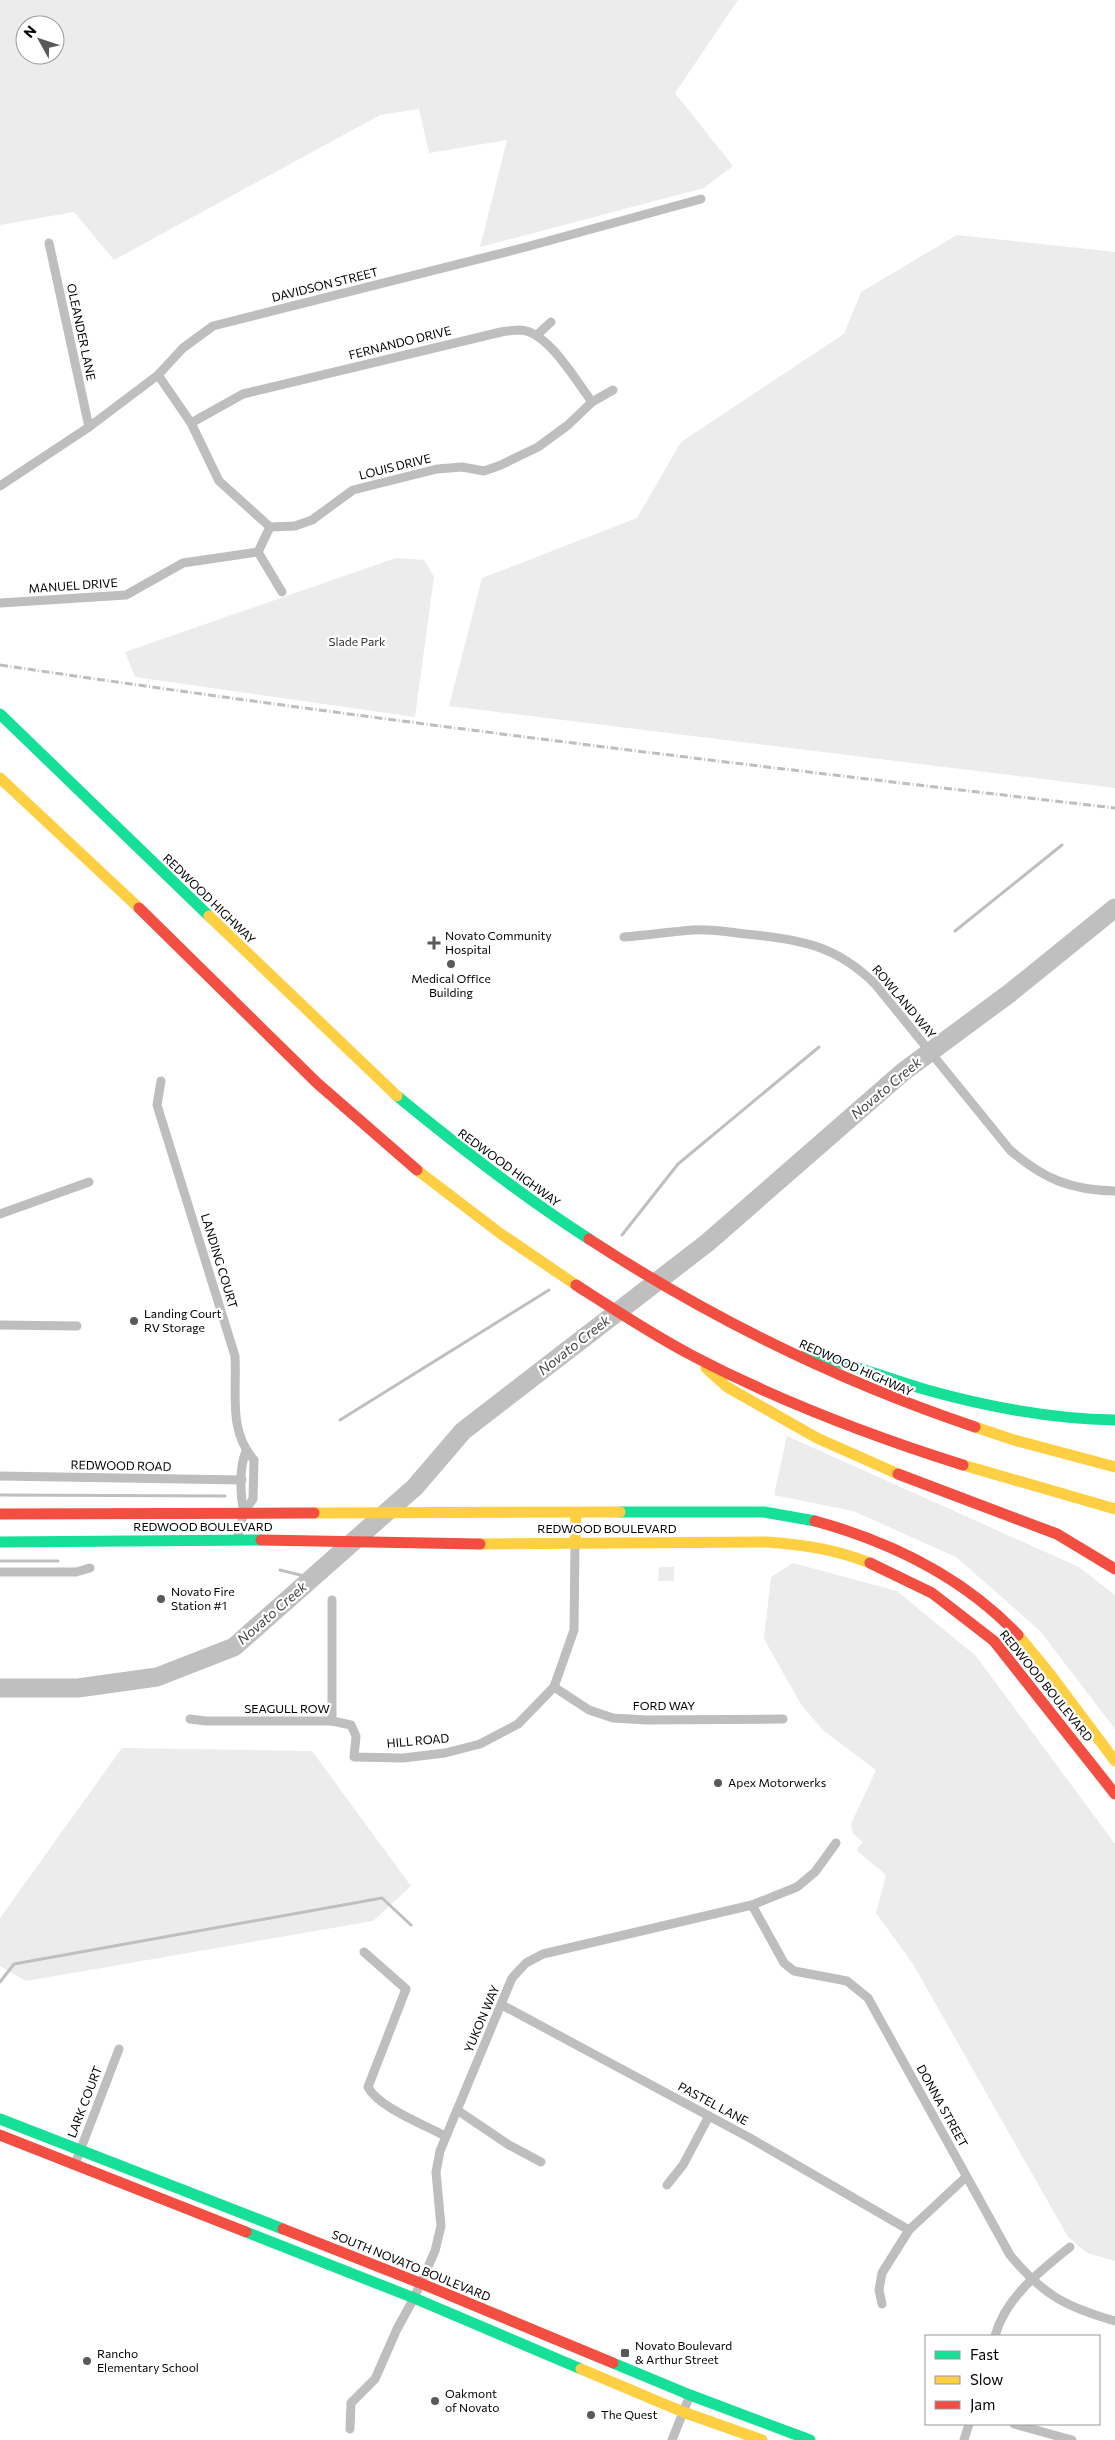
<svg xmlns="http://www.w3.org/2000/svg" width="1115" height="2440" font-family="Commissioner,sans-serif">
  <style>
    .green { fill: #ececec; fill-rule: evenodd }
    .lines { fill: none; stroke-linecap: round; stroke-linejoin: round }
    .stream { stroke: #bfbfbf; stroke-width: 3 }
    .river { stroke: #bfbfbf; stroke-width: 19 }
    .street { stroke: #bebebe; stroke-width: 9 }
    .fast { stroke: #16e098; stroke-width: 11 }
    .slow { stroke: #ffcf43; stroke-width: 11 }
    .jam { stroke: #f24e42; stroke-width: 11 }
    .rail { stroke: #bebebe; stroke-width: 3; stroke-dasharray: 8 2.5 1 2.5; stroke-linecap: butt }
    .poi-dot { fill: #595959; stroke: #fff; stroke-width: 2 }
    .labels { text-anchor: middle; stroke-width: 4.5; stroke-linejoin: round; paint-order: stroke }
    .street-label { font-size: 12px; fill: #000; stroke: #fff }
    .park-label { font-size: 12px; fill: #333; stroke: #fff }
    .poi-label { font-size: 12px; fill: #000; stroke: #fff; text-anchor: start }
    .water-label { font-size: 14px; font-style: italic; fill: #444; stroke: #fff }
  </style>
  <rect width="100%" height="100%" fill="#fff"/>
  <g class="green">
    <path d="M0,0H738L675,93L733,166L704,188L480,247L507,140L429,153L419,109L380,115L114,260L74,212L0,225ZM25,25H55V55H25Z"/>
    <path d="M957,235L1115,252V788L449,706L482,578L637,518L681,442L844,334L861,292Z"/>
    <path d="M396,558L424,560L434,577L415,717L135,677L125,652Z"/>
    <path d="M787,1436L1079,1567L1115,1595V1729L1040,1631L956,1557L853,1511L774,1495Z"/>
    <path d="M793,1563L897,1591L976,1656L1115,1844V2261L1087,2253L1068,2237L913,1964L876,1913L886,1875L856,1850L863,1842L853,1834L851,1824L876,1770L824,1731L802,1706L764,1639L771,1577Z"/>
    <path d="M659,1567H674V1581H658Z"/>
    <path d="M122,1748L312,1751L411,1886L373,1921L26,1981L0,1966V1918Z"/>
  </g>
  <g class="lines">
    <g class="stream">
      <path d="M955,931L1062,845"/>
      <path d="M622,1235L678,1164L819,1047"/>
      <path d="M340,1420L549,1290"/>
      <path d="M0,1495L225,1496"/>
      <path d="M0,1561H58"/>
      <path d="M280,1570L312,1578"/>
      <path d="M0,1982L14,1964L382,1898L411,1925"/>
    </g>
    <path class="river" d="M0,1688H78L157,1677L234,1647L415,1487L463,1431L707,1243L903,1072L1010,993L1115,908"/>
    <g class="street">
      <path d="M49,243L89,427"/>
      <path d="M537,335L551,322"/>
      <path d="M158,375L191,423L219,481L270,527L295,526L312,520L353,490L437,469L462,467L484,471L501,465L538,447L568,425L592,402L613,390"/>
      <path d="M191,423L243,394L501,332C507,331 514,330 520,330C548,331 576,381 592,402"/>
      <path d="M0,486L89,427L158,375L183,348L213,326L526,247L701,199"/>
      <path d="M258,552L282,592"/>
      <path d="M0,603L126,595L183,563L258,552L270,527"/>
      <path d="M624,937C647,935 670,932 693,930C710,929 729,932 746,934C799,939 836,945 875,984L1010,1150C1044,1179 1070,1190 1115,1191"/>
      <path d="M161,1081L157,1105L235,1356C237,1392 228,1431 254,1460L253,1499L244,1512L237,1540"/>
      <path d="M0,1214L89,1182"/>
      <path d="M0,1325L77,1326"/>
      <path d="M0,1476L242,1480"/>
      <path d="M244,1512C240,1495 239,1468 246,1451"/>
      <path d="M0,1572H76L90,1568"/>
      <path d="M332,1600V1721"/>
      <path d="M554,1687L589,1710L613,1718L647,1720L783,1719"/>
      <path d="M190,1719L206,1721H332L351,1725L356,1736L354,1757L403,1758L445,1753L480,1744L518,1724L554,1687L574,1630L575,1543"/>
      <path d="M752,1905L784,1963L794,1971L847,1981L868,1998L1010,2255C1043,2295 1066,2307 1115,2321"/>
      <path d="M364,1952L406,1989L368,2087C378,2107 425,2125 445,2136"/>
      <path d="M502,2005L750,2138L909,2230"/>
      <path d="M457,2110L509,2145L541,2162"/>
      <path d="M75,2164L119,2049"/>
      <path d="M667,2185L683,2165L709,2116"/>
      <path d="M882,2304L879,2290L882,2273L909,2230L966,2177"/>
      <path d="M995,2336C1005,2298 1040,2271 1070,2247"/>
      <path d="M1014,2424L1072,2440"/>
      <path d="M350,2429L351,2403L375,2379L397,2329L414,2298L435,2251L441,2226L436,2172L440,2151L512,1978L526,1963L543,1954L752,1905L797,1887L815,1872L836,1843"/>
      <path d="M672,2440L690,2395"/>
      <path d="M964,2440L969,2424"/>
    </g>
    <g class="fast">
      <path d="M0,714L209,916"/>
      <path d="M397,1096C459,1147 522,1196 589,1239"/>
      <path d="M805,1355C847,1362 886,1378 927,1390C988,1407 1051,1419 1115,1420"/>
      <path d="M620,1512H764L815,1521"/>
      <path d="M0,1542L261,1540"/>
      <path d="M0,2119L283,2229"/>
      <path d="M246,2232L414,2298L581,2369"/>
      <path d="M613,2363L690,2395L810,2440"/>
    </g>
    <g class="slow">
      <path d="M0,778L139,908"/>
      <path d="M209,916L397,1096"/>
      <path d="M417,1170L501,1234L576,1285"/>
      <path d="M706,1368L727,1387L817,1438L898,1474"/>
      <path d="M975,1427L1014,1440L1115,1467"/>
      <path d="M963,1465L1115,1509"/>
      <path d="M314,1513L620,1512"/>
      <path d="M575,1543L576,1513"/>
      <path d="M480,1544L767,1542C805,1545 834,1549 870,1563"/>
      <path d="M1018,1635L1050,1674L1115,1761"/>
      <path d="M581,2369L683,2412L762,2440"/>
    </g>
    <g class="jam">
      <path d="M139,908L317,1083L417,1170"/>
      <path d="M589,1239C710,1318 838,1381 975,1427"/>
      <path d="M576,1285C615,1310 653,1335 693,1356C779,1401 871,1436 963,1465"/>
      <path d="M898,1474L1057,1534L1115,1569"/>
      <path d="M0,1514L314,1513"/>
      <path d="M815,1521C891,1542 963,1577 1018,1635"/>
      <path d="M261,1540L480,1544"/>
      <path d="M870,1563L932,1593L994,1641L1115,1794"/>
      <path d="M0,2135L246,2232"/>
      <path d="M283,2229L420,2283L613,2363"/>
    </g>
    <path class="rail" d="M0,665C371,720 743,765 1115,808"/>
  </g>
  <g class="poi-dot">
    <path d="M431.5 935.5h5v5h5v5h-5v5h-5v-5h-5v-5h5z"/>
    <circle cx="451" cy="964" r="5"/>
    <circle cx="134" cy="1321" r="5"/>
    <circle cx="161" cy="1599" r="5"/>
    <circle cx="718" cy="1783" r="5"/>
    <rect x="620" y="2348" width="10" height="10" rx="2.5"/>
    <circle cx="87" cy="2361" r="5"/>
    <circle cx="435" cy="2401" r="5"/>
    <circle cx="591" cy="2415" r="5"/>
  </g>
  <g class="labels">
    <g class="street-label">
      <text transform="translate(325 285) rotate(-14)" y="4">DAVIDSON STREET</text>
      <text transform="translate(81 332) rotate(78)" y="4">OLEANDER LANE</text>
      <text transform="translate(400 343) rotate(-14)" y="4">FERNANDO DRIVE</text>
      <text transform="translate(395 467) rotate(-14)" y="4">LOUIS DRIVE</text>
      <text transform="translate(73 586) rotate(-4)" y="4">MANUEL DRIVE</text>
      <text transform="translate(209 899) rotate(44)" y="4">REDWOOD HIGHWAY</text>
      <text transform="translate(904 1002) rotate(50)" y="4">ROWLAND WAY</text>
      <text transform="translate(509 1168) rotate(36)" y="4">REDWOOD HIGHWAY</text>
      <text transform="translate(219 1261) rotate(73)" y="4">LANDING COURT</text>
      <text transform="translate(856 1368) rotate(24)" y="4">REDWOOD HIGHWAY</text>
      <text transform="translate(121 1466) rotate(1)" y="4">REDWOOD ROAD</text>
      <text x="203" y="1531">REDWOOD BOULEVARD</text>
      <text x="607" y="1533">REDWOOD BOULEVARD</text>
      <text transform="translate(1046 1686) rotate(51)" y="4">REDWOOD BOULEVARD</text>
      <text x="664" y="1710">FORD WAY</text>
      <text x="287" y="1713">SEAGULL ROW</text>
      <text transform="translate(418 1741) rotate(-5)" y="4">HILL ROAD</text>
      <text transform="translate(482 2019) rotate(-67)" y="4">YUKON WAY</text>
      <text transform="translate(85 2102) rotate(-69)" y="4">LARK COURT</text>
      <text transform="translate(713 2104) rotate(28)" y="4">PASTEL LANE</text>
      <text transform="translate(942 2106) rotate(61)" y="4">DONNA STREET</text>
      <text transform="translate(411 2266) rotate(22)" y="4">SOUTH NOVATO BOULEVARD</text>
    </g>
    <g class="park-label">
      <text x="357" y="646">Slade Park</text>
    </g>
    <g class="poi-label">
      <text x="445" y="940">Novato Community<tspan x="445" dy="14">Hospital</tspan></text>
      <text x="451" y="983" text-anchor="middle">Medical Office<tspan x="451" dy="14">Building</tspan></text>
      <text x="144" y="1318">Landing Court<tspan x="144" dy="14">RV Storage</tspan></text>
      <text x="171" y="1596">Novato Fire<tspan x="171" dy="14">Station #1</tspan></text>
      <text x="728" y="1787">Apex Motorwerks</text>
      <text x="635" y="2350">Novato Boulevard<tspan x="635" dy="14">&amp; Arthur Street</tspan></text>
      <text x="97" y="2358">Rancho<tspan x="97" dy="14">Elementary School</tspan></text>
      <text x="445" y="2398">Oakmont<tspan x="445" dy="14">of Novato</tspan></text>
      <text x="601" y="2419">The Quest</text>
    </g>
    <g class="water-label">
      <text transform="translate(886 1088) rotate(-40)" y="5">Novato Creek</text>
      <text transform="translate(574 1345) rotate(-38)" y="5">Novato Creek</text>
      <text transform="translate(272 1613) rotate(-41)" y="5">Novato Creek</text>
    </g>
  </g>
  <rect x="925" y="2335" width="175" height="90" fill="#ffffff" stroke="#999999"/>
  <rect x="935" y="2351" width="25" height="8" fill="#16e098" stroke="#999999"/>
  <text x="970" y="2360" font-size="15" fill="#000000">Fast</text>
  <rect x="935" y="2376" width="25" height="8" fill="#ffcf43" stroke="#999999"/>
  <text x="970" y="2385" font-size="15" fill="#000000">Slow</text>
  <rect x="935" y="2401" width="25" height="8" fill="#f24e42" stroke="#999999"/>
  <text x="970" y="2410" font-size="15" fill="#000000">Jam</text>
  <g transform="translate(40 40) rotate(310)"><circle r="24" fill="#ffffff" stroke="#999999"/>
  <path d="M0-4L9 19L0 12L-9 19Z" fill="#595959"/>
  <text y="-8" font-size="14" font-weight="bold" text-anchor="middle" fill="#000000">N</text>
  </g>
</svg>
